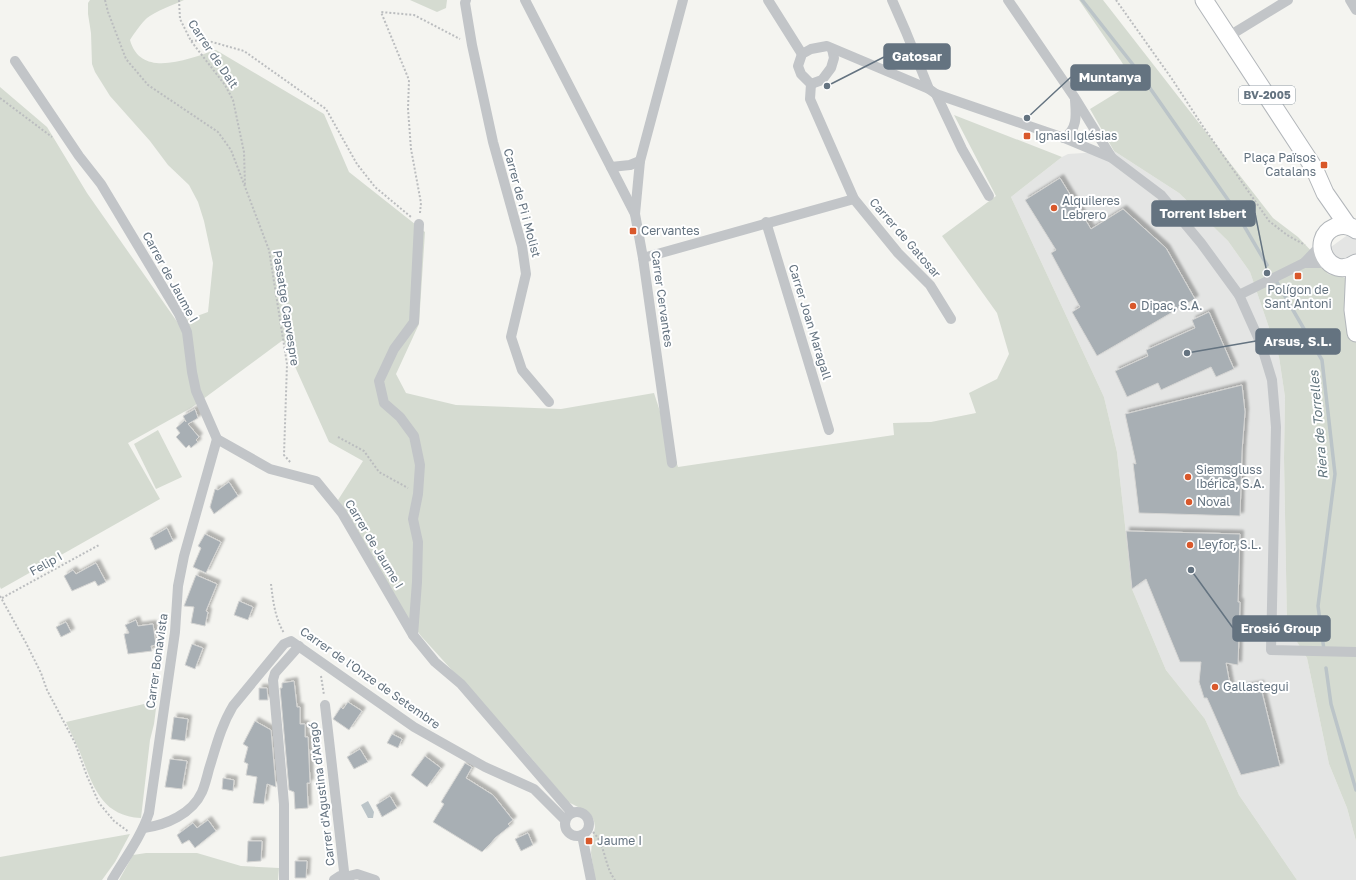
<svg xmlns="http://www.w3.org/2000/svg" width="1356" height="880" font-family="'Golos Text',sans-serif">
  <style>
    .built { fill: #e4e5e4 }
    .green { fill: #d5dbd1 }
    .water { fill: #bbc4c8 }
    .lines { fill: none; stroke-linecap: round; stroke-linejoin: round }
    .stream { stroke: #bbc4c8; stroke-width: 3.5 }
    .building { fill: #a8afb4; stroke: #d5d5d3; filter: url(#shadow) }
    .primary-casing { stroke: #b2b6ba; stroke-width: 19 }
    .path { stroke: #bbbdbf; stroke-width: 2; stroke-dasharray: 2 2; stroke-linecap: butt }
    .minor { stroke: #c2c5c8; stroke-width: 10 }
    .primary { stroke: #fff; stroke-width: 17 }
    .poi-dot { fill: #d9582b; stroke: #fff; stroke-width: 1.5 }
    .labels { text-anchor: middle; stroke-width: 4; stroke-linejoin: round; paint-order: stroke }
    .shield { fill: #fff; stroke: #929da6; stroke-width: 1 }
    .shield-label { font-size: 11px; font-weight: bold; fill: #647380 }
    .street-label { font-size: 12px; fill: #647380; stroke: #fff }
    .poi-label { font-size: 12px; fill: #647380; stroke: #fff; text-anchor: start }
    .water-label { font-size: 13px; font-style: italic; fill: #60747d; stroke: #fff }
    .leader { fill: none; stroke: #647380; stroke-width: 1.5 }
    .callout-dot { fill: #647380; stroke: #fff; stroke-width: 1.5 }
    .callout { fill: #647380; stroke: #647380; stroke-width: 1.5 }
    .callout-label { font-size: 13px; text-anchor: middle; font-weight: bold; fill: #fff }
  </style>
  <defs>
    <filter id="shadow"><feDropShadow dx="3.5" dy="-3.5" stdDeviation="1" flood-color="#0004"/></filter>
  </defs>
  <rect width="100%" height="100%" fill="#f4f4f0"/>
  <g class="built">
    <path d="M1114,151L1179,193L1228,241L1250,272L1279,357L1285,397L1284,458L1287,626L1307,658L1329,764L1347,808L1356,841V880H1297L1239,795L1205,719L1166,670L1132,589L1117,452L1104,397L1011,197L1062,157L1068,154Z"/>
    <path d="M1356,229V275L1346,279L1328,274L1317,257Z"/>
  </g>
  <g class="green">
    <path d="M90,0H184C173,5 156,11 147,18C142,22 133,35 130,40C141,80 190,58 216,50L324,114L349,172L425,232L419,324L396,374L406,393L456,405L561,409L654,393L678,467L894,435L893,423L931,422L976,413L969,393L997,379L1009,354L997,313L942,236L996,196L954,115L1062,157L1011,197L1104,397L1117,452L1132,589L1166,670L1205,719L1239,795L1297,880H595L591,853L592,842L595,827L594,821L591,815L586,811L568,802L527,753L421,636L404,613L338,500L363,461L329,442L283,340L191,408L128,443L160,499L1,589L0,587V87L47,127L87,193L178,323L208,312L213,263L204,221L198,202L189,185L168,165L150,141L110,96L95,72L92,64L91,33L88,14V3Z"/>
    <path d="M410,0H447L446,8L437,12Z"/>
    <path d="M1079,0H1103L1273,218L1298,237L1317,257L1328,274L1346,278L1356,275V841L1347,808L1329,764L1307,658L1287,626L1284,458L1285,397L1279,357L1250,272L1228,241L1179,193L1114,151L1090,109L1134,82L1121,61Z"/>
    <path d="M158,430L182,477L156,489L134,444Z"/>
    <path d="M157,701L154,724L150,740L141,818C99,816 92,782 79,750C75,741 70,731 66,722Z"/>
    <path d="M130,834L115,862L102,880H0V857Z"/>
    <path d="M146,853H197L241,866L279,868L278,880H119L133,855Z"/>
  </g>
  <path class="water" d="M368,801L374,812L373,818H368L361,805Z"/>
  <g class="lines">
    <g class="stream">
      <path d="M1082,0L1138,71L1233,207L1267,265"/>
      <path d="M1275,279L1322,360L1335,474L1318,606L1324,650"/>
      <path d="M1326,668L1331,704L1356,790"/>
    </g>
  </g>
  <g class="building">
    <path d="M1060,178L1091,229L1123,209L1166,248L1195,299L1097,356L1072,312L1080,307L1051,253L1056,250L1025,200Z"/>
    <path d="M1209,312L1234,369L1216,377L1211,367L1161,390L1158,383L1127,397L1115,371L1148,356L1146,350L1195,328L1192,320Z"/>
    <path d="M1242,385L1245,412L1242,451L1240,516L1139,513L1133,463L1136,464L1125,414Z"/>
    <path d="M195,409L198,418L188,424L199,437L196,440L198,442L191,448L189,445L186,448L176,437L180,433L176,428L185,420L186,422L183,416Z"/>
    <path d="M229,482L238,496L214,514L210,507L215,489L218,490Z"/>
    <path d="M167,528L173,541L155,550L150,538Z"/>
    <path d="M1126,531L1240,534L1238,602H1240L1238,665L1226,663L1231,690L1260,684L1280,766L1241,775L1207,698H1204L1199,682L1201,662H1180L1146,579L1132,589Z"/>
    <path d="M205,534L221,542L206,573L193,567L201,548L198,546Z"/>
    <path d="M96,563L106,582L98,586L95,581L72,591L64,576L73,570L76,574Z"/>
    <path d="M196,575L217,584L206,611L208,612L205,626L191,623L194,607L184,606Z"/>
    <path d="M239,601L253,607L248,620L234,615Z"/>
    <path d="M136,620L138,626L153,624L156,645L151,646L152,651L128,654L124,634L129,633L125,625Z"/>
    <path d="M66,622L71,632L61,637L56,627Z"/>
    <path d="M192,644L203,648L195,669L185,665Z"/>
    <path d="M294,681L297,707H300V724H305V737H308L310,783H307L308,808L295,809L294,792L289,790L280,688H282V683Z"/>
    <path d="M259,688H267L268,700H259Z"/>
    <path d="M348,702L362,711L349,730L333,719L341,707L343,709Z"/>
    <path d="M174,717L188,719L185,741L171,739Z"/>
    <path d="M255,721L271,730L276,787L267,784L264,804L253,803L257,777L246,775L248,764L244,762L248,747L243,744Z"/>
    <path d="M392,734L402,739L398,748L387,743Z"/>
    <path d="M360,749L368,762L354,769L347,757Z"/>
    <path d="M425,756L441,768L427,787L411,775Z"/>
    <path d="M170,759L187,761L182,789L165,787Z"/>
    <path d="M465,763L472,767L466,778L493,795L513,820L508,824L510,826L495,838L491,843L482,852L433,822L444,804L441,802Z"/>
    <path d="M223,778L234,780L233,791L222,789Z"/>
    <path d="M390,796L397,808L382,817L376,805Z"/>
    <path d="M208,820L216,831L195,848L189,840L182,844L177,835L193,823L197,828Z"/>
    <path d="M528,833L533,845L521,851L515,839Z"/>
    <path d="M248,841H262L261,861L247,862Z"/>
    <path d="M295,861H307L306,878H295Z"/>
  </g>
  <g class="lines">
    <g class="primary-casing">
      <g id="primary">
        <path d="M1204,0L1314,168L1325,193L1348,226"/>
        <path d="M1356,230C1350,225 1343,224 1335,227C1307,239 1329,282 1356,263"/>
        <path d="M1355,264L1353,310L1356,333"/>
      </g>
    </g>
    <g class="path">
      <path d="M105,0L108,12L126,59L148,85L218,132L231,150L269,250L287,364L284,455L291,463"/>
      <path d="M179,0L180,19L191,41L225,85L233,100L244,152L245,185"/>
      <path d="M1116,0L1172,79L1202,125L1269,221L1287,235L1305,245"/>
      <path d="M191,41L205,40L244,51L326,109L357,164L375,187L411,217"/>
      <path d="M0,98L52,137"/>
      <path d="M420,213L421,203L411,149L408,109L409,80L381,12L414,15L460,39"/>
      <path d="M338,437L364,451L379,472L408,488"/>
      <path d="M271,584C273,601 275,618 284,633"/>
      <path d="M0,596L26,643L41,673L47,690L75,743L87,776L99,803L114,821L129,832"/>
      <path d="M2,598L99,545"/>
      <path d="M321,676L324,695"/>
      <path d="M593,832C606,845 604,866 615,880"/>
    </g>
    <g class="minor">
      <path d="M466,0L465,3L472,45L493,142L522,246L526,274L511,337L522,370L549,402"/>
      <path d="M525,0L635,214"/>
      <path d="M768,0L802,54"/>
      <path d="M892,0L906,32L929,89"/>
      <path d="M1008,0L1075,98L1112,158"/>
      <path d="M1350,0L1356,10"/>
      <path d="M1229,36L1288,0"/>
      <path d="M15,61L79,156L101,184L179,314L187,332L192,372L196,391L217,439L270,469L316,481L342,513L413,635L435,662L461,684L572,813"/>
      <path d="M811,84L822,80L831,68L834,58L832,49"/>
      <path d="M936,94L962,149L989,196"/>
      <path d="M1064,138C1078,129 1076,114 1075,100"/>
      <path d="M611,167L630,165L640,161"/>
      <path d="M766,222L829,430"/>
      <path d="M643,258L854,199"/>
      <path d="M1304,263H1330"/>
      <path d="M1239,295L1304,263L1323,243"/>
      <path d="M951,319L930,285L898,253L854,199L810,99L811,84L801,74L798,66L802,54L811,49L827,46L929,89L936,94L1064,138L1112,158L1161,195L1201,243L1239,295L1261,344L1272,380L1276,427L1271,650L1356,652"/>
      <path d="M672,463L643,258L635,214L640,161L683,0"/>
      <path d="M413,635L417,582L418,542L413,519L418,494L420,465L414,436L400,417L384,403L379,381L394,349L414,322L419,224"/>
      <path d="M325,705L345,880"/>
      <circle cx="577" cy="824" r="12"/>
      <path d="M144,828C166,825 192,814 202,792C205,785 207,777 209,769C216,747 221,726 233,706L284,644L291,641L414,727L485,767L534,789L565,820"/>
      <path d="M582,835L591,880"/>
      <path d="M112,880C125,858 141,837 149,813L175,632L178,586L184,556L217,439"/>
      <path d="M284,880V804L273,680L275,673L299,646"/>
      <path d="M334,880L340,876L345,877L357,874L375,880"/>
    </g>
    <use href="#primary" class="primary"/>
  </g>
  <g class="poi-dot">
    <rect x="1023" y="132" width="8" height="8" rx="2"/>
    <rect x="1320" y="161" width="8" height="8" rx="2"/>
    <circle cx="1054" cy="208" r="4"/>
    <rect x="629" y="227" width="8" height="8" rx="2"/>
    <rect x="1294" y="272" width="8" height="8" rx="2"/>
    <circle cx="1133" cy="306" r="4"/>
    <circle cx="1188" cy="477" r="4"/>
    <circle cx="1189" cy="502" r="4"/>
    <circle cx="1190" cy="545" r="4"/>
    <circle cx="1215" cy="687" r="4"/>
    <rect x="585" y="837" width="8" height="8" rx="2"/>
  </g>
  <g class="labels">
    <rect class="shield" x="1239" y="86" width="56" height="18" rx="3"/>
    <g class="shield-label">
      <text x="1267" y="99">BV-2005</text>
    </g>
    <g class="street-label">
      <text transform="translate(213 54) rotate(56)" y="4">Carrer de Dalt</text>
      <text transform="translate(522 203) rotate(75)" y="4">Carrer de Pi i Molist</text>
      <text transform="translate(905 238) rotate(49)" y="4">Carrer de Gatosar</text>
      <text transform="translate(170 277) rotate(61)" y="4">Carrer de Jaume I</text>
      <text transform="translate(662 299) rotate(82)" y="4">Carrer Cervantes</text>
      <text transform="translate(286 308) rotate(81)" y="4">Passatge Capvespre</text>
      <text transform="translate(810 322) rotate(73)" y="4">Carrer Joan Maragall</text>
      <text transform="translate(374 544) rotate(59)" y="4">Carrer de Jaume I</text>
      <text transform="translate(46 564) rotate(-29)" y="4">Felip I</text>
      <text transform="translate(157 661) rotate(-82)" y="4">Carrer Bonavista</text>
      <text transform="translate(370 678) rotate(35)" y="4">Carrer de l'Onze de Setembre</text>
      <text transform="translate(322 794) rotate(-97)" y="4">Carrer d'Agustina d'Aragó</text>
    </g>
    <g class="poi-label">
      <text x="1035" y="140">Ignasi Iglésias</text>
      <text x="1316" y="162" text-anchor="end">Plaça Països<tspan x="1316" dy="14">Catalans</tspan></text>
      <text x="1062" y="205">Alquileres<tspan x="1062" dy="14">Lebrero</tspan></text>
      <text x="641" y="235">Cervantes</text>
      <text x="1298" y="294" text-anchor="middle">Polígon de<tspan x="1298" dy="14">Sant Antoni</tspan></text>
      <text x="1141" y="310">Dipac, S.A.</text>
      <text x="1196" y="474">Siemsgluss<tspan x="1196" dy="14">Ibérica, S.A.</tspan></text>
      <text x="1197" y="506">Noval</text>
      <text x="1198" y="549">Leyfor, S.L.</text>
      <text x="1223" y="691">Gallastegui</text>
      <text x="597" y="845">Jaume I</text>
    </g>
    <g class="water-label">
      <text transform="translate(1318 425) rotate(-95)" y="5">Riera de Torrelles</text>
    </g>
  </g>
  <path class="leader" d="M827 86L884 57M1027 118L1071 77M1267 273L1255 213M1187 353L1256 341M1191 570L1233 628"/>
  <g class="callout-dot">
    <circle cx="827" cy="86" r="4"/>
    <circle cx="1027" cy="118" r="4"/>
    <circle cx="1267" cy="273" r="4"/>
    <circle cx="1187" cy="353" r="4"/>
    <circle cx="1191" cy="570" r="4"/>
  </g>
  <g class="callout">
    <rect x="884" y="44" width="66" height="25" rx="4"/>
    <rect x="1071" y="65" width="79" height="25" rx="4"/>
    <rect x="1152" y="201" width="103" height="25" rx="4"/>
    <rect x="1256" y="329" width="84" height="25" rx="4"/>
    <rect x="1233" y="616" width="97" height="25" rx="4"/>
  </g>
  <g class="callout-label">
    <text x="917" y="61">Gatosar</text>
    <text x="1110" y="82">Muntanya</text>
    <text x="1203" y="218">Torrent Isbert</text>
    <text x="1298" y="346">Arsus, S.L.</text>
    <text x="1281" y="633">Erosió Group</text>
  </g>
</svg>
